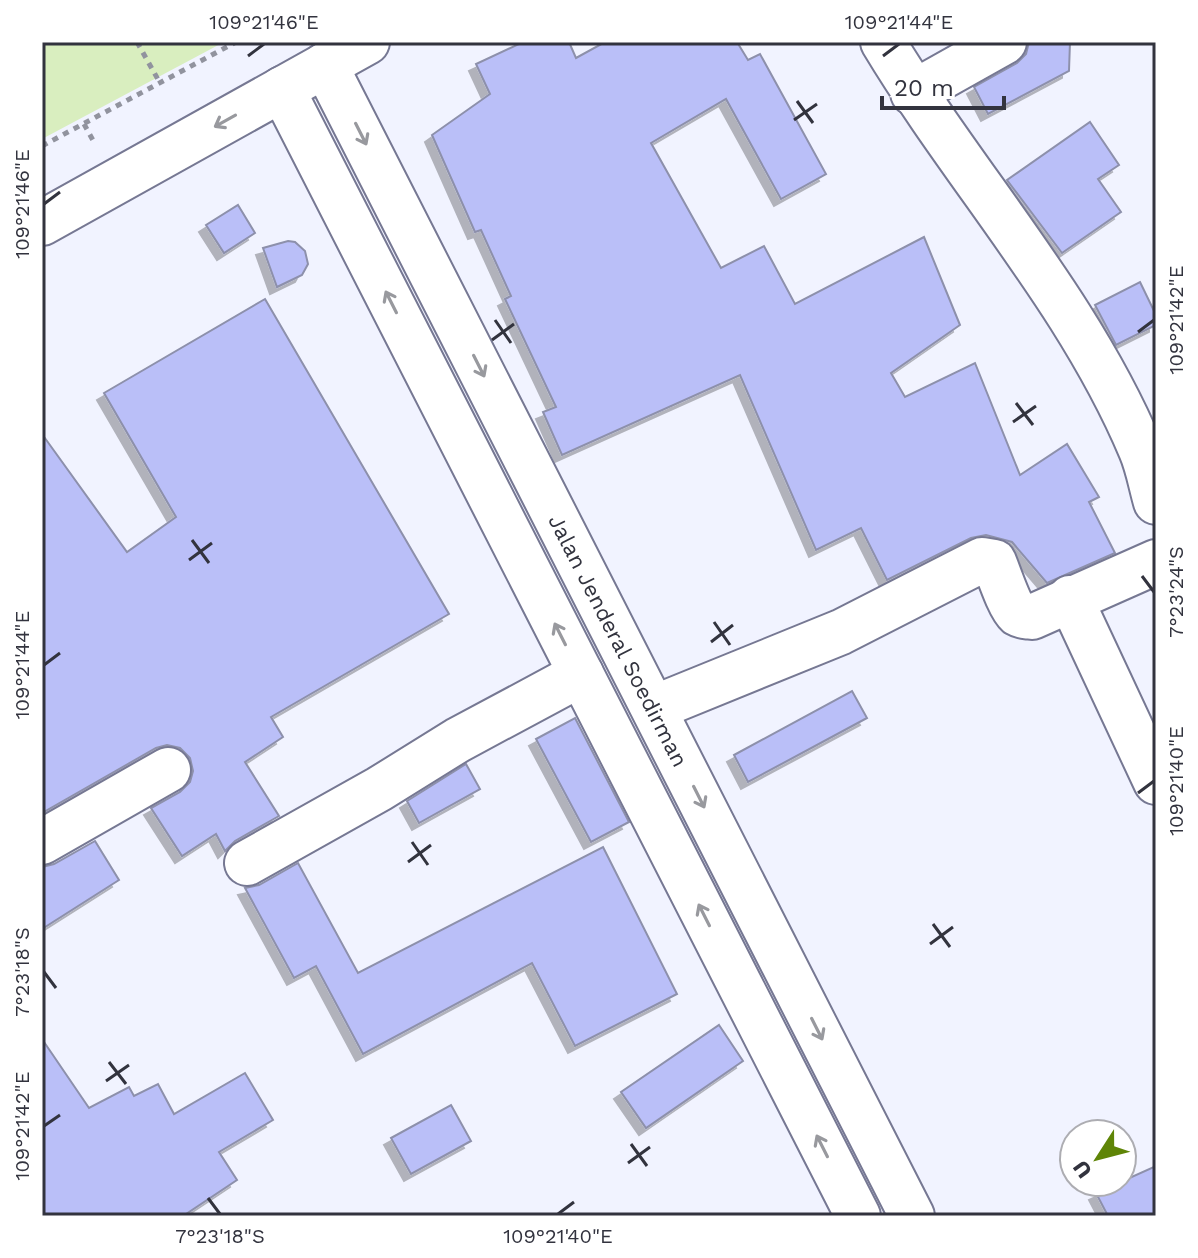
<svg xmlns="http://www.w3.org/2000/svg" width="1198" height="1258" font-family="'Work Sans',sans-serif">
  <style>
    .green { fill: #d9eebf }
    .building { fill: #babff8; stroke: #8d90ab; stroke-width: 2; filter: url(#shadow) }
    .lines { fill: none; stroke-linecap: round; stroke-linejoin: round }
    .street-casing { stroke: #767893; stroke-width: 48 }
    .primary-casing { stroke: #767893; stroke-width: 48 }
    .path { stroke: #91939e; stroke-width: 5; stroke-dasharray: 6 6; stroke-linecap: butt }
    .street { stroke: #fff; stroke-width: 44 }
    .primary { stroke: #fff; stroke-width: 44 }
    .oneway { stroke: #98999e }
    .ticks { fill: none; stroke: #32333e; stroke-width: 3 }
    .labels { text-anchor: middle; stroke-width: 8; stroke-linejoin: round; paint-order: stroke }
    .street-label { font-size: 22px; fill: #32333e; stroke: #fff }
    .neatline { fill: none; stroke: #32333e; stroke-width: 3 }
    .ticks-label { font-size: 20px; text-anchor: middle; fill: #32333e }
  </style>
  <defs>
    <filter id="shadow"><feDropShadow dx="-7" dy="7" stdDeviation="0" flood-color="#0004"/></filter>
  </defs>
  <rect width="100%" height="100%" fill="#f1f3ff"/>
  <path class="green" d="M42,42H224L42,139Z"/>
  <g class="building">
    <path d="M523,42H569L576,58L605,42H737L748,60L760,54L826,174L781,199L726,99L651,143L721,268L764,246L795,304L924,237L960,325L891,373L905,397L975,363L1020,475L1067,444L1099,497L1089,502L1115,553L1047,583L1012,542L986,535L971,538L887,580L861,528L816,550L740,375L562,455L543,412L556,407L505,299L511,296L481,230L475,232L432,135L490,94L476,64Z"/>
    <path d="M1029,42H1070L1069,71L988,114L974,87L1017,63L1026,54Z"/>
    <path d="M1090,122L1119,165L1098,179L1121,212L1062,253L1007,180Z"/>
    <path d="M238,205L255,233L224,253L206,225Z"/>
    <path d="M288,241L295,242L305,251L308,264L302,275L277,287L263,248Z"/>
    <path d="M1140,282L1156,315V325L1116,345L1095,305Z"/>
    <path d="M265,299L449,614L271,717L283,737L245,762L279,816L235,841L225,851L216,834L182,856L151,808L180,792L190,782L193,771L190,758L180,748L167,745L156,748L42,813V434L127,552L176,517L104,393Z"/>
    <path d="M852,691L867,718L748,782L734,755Z"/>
    <path d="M575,718L629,822L591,842L536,739Z"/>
    <path d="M466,764L480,789L419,823L407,801Z"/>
    <path d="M95,841L119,880L42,929V867L54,864Z"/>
    <path d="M603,847L677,994L575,1046L532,963L363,1054L316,966L294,978L245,888L259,885L298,863L358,973Z"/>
    <path d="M719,1025L743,1061L646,1128L621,1092Z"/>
    <path d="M42,1039L89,1108L129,1087L134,1096L158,1084L174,1114L245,1073L273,1120L219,1152L237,1180L183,1216H42Z"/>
    <path d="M451,1105L471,1141L411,1174L391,1138Z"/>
    <path d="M1156,1166V1216H1108L1096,1193Z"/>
  </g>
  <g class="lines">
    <g class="street-casing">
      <g id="street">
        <path d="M883,42C966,180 1078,300 1141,450C1148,466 1151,485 1156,502"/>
        <path d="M913,93L1004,42"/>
        <path d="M1070,598L1156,782"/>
        <path d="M654,708L841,632L982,560L994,562C999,574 1009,606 1018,614C1023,617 1027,616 1032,617L1156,562"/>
        <path d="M42,842L168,770"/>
        <path d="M247,863L379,789L458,740L581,674"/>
      </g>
    </g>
    <g class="primary-casing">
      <g id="primary">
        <path id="s1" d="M325,65L912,1216"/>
        <path d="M282,89L858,1216"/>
        <path d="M42,223L367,42"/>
      </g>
    </g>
    <g class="path">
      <path d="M137,42L160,83"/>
      <path d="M84,124L95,144"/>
      <path d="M42,146L236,42"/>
    </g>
    <use href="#street" class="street"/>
    <use href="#primary" class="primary"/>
  </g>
  <defs><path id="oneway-shaft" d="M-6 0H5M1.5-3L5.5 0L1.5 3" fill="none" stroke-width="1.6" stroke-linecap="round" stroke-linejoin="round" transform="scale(2)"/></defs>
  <g class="oneway">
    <use href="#oneway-shaft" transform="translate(225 121) rotate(151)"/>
    <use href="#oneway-shaft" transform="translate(361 134) rotate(63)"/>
    <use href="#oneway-shaft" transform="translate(391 302) rotate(-117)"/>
    <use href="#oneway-shaft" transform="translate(479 366) rotate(63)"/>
    <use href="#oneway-shaft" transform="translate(560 634) rotate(-117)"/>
    <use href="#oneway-shaft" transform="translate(699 797) rotate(63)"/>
    <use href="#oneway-shaft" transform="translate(704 915) rotate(-117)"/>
    <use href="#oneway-shaft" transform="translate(817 1029) rotate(63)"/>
    <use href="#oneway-shaft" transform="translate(822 1146) rotate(-117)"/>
  </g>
  <path class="ticks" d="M248,56L264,44M883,56L899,44M797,101L813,123M794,120L817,104M44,204L60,192M495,320L511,343M1138,332L1154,320M492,340L514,324M1016,403L1033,425M1013,422L1036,406M192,540L209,563M189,560L212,543M1142,576L1154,592M714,622L730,645M711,642L733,625M44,665L60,653M1138,793L1154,781M412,842L428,865M408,862L431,845M933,924L950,947M930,944L953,927M44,972L56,988M109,1062L126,1084M106,1081L129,1065M44,1126L60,1115M631,1144L647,1166M628,1163L650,1147M208,1198L220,1214M558,1214L574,1202"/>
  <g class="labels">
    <g class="street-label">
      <text dy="8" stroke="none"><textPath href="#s1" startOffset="646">Jalan Jenderal Soedirman</textPath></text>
    </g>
  </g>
  <rect width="1198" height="1258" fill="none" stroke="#ffffff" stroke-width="88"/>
  <g transform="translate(1098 1158) rotate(234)"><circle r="38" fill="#ffffff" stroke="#adadb2" stroke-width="2"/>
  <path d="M0-6L14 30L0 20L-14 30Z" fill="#5f8507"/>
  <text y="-12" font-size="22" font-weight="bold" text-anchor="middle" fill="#32333e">U</text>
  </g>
  <path d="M882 96v12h122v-12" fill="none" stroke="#32333e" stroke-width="4"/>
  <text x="894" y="96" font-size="24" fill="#32333e" stroke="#ffffff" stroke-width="6" paint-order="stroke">20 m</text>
  <rect x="44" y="44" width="1110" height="1170" class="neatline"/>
  <g class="ticks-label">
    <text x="264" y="29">109°21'46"E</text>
    <text x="899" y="29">109°21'44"E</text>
    <text transform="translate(22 204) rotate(-90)" y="7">109°21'46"E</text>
    <text transform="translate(1176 320) rotate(-90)" y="7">109°21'42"E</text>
    <text transform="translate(1176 592) rotate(-90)" y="7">7°23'24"S</text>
    <text transform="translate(22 665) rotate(-90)" y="7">109°21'44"E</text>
    <text transform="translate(1176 781) rotate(-90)" y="7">109°21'40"E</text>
    <text transform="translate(22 972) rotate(-90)" y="7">7°23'18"S</text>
    <text transform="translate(22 1126) rotate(-90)" y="7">109°21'42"E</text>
    <text x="220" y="1243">7°23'18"S</text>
    <text x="558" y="1243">109°21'40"E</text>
  </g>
</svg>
